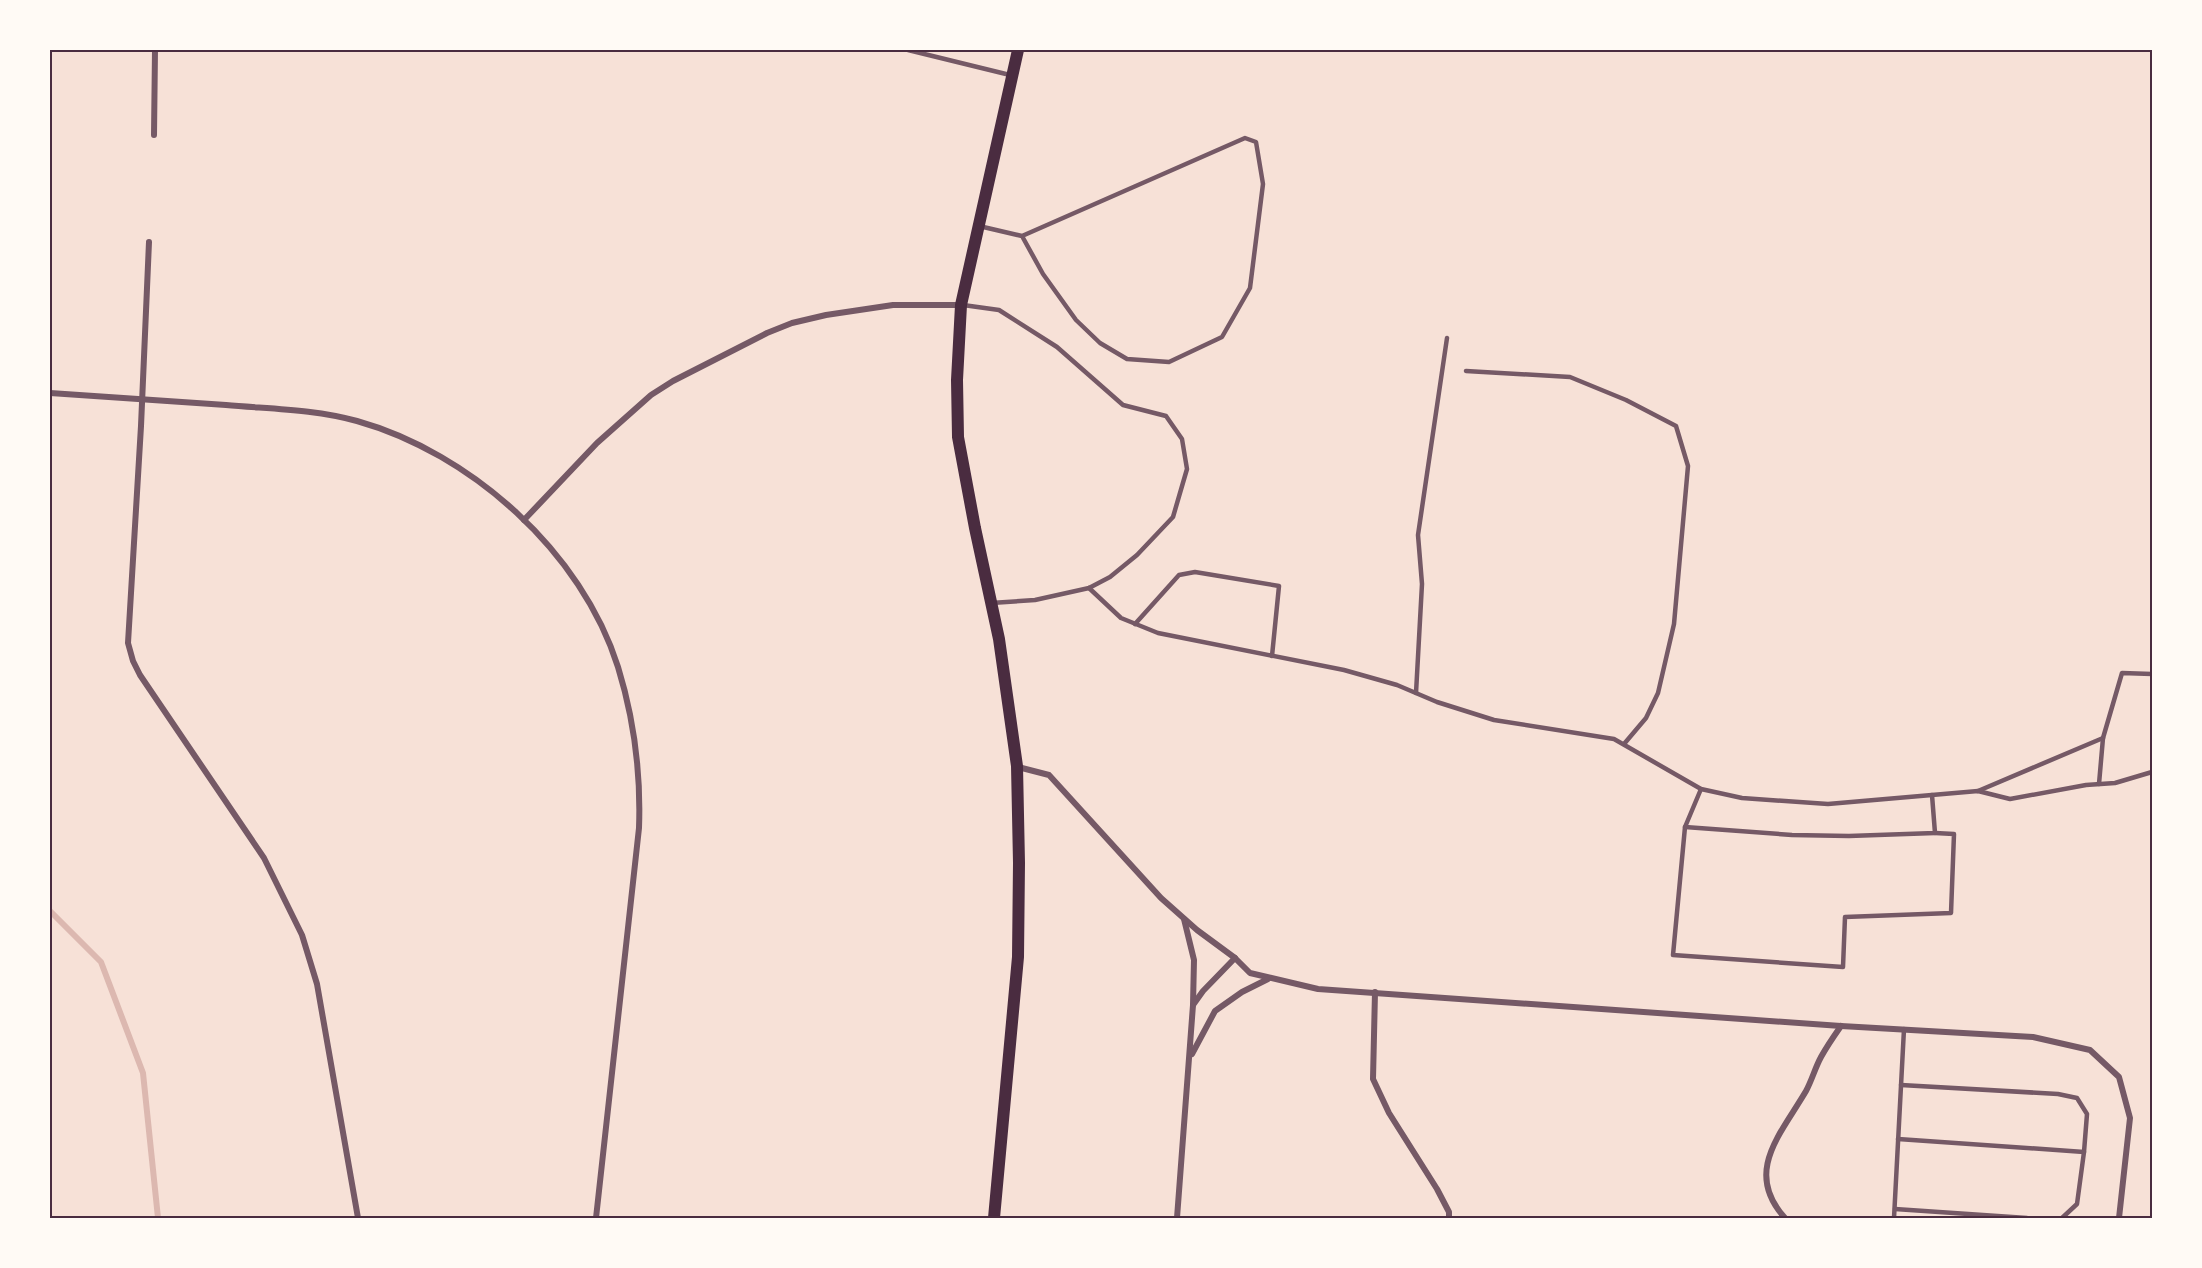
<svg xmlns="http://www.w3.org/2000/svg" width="2202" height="1268" font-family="Raleway,sans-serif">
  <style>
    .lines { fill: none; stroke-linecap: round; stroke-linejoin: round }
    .stream { stroke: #dcb8b0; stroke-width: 6 }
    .service { stroke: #755966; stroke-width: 4.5 }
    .minor { stroke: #755966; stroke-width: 6 }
    .secondary { stroke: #4a2c40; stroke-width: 12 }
    .neatline { fill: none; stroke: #4a2c40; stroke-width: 2 }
  </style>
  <rect width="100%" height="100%" fill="#f7e1d7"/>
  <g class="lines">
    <path class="stream" d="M50,911L101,962L143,1073L158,1218"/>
    <g class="service">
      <path d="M908,50L1010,75"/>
      <path d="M979,226L1022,236L1245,138L1256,142L1263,184L1250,288L1222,337L1169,362L1127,359L1100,343L1076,320L1043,274L1022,236"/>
      <path d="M963,305L999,310L1057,347L1123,405L1166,416L1182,439L1187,469L1173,517L1137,555L1110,577L1089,588L1035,600L991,603"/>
      <path d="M1466,371L1570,377L1626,400L1676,426L1688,466L1674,624L1658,693L1646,718L1624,744"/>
      <path d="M1089,588L1121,618L1158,633L1344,670L1397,685L1437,702L1494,720L1614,739L1701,789L1742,798L1828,804L1978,791L2010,799L2086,785L2115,783L2152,772"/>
      <path d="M1135,624L1179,575L1195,572L1279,586L1272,656"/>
      <path d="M1416,693L1422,584L1418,535L1447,338"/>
      <path d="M2099,784L2103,738L2122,673L2152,674"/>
      <path d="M1701,789L1685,827L1673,955L1843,967L1845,917L1951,913L1954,834L1935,833"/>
      <path d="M1978,791L2103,738"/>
      <path d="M1685,827L1792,835L1849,836L1935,833L1932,795"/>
      <path d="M1901,1085L2058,1094L2077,1098L2087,1114L2084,1152L2077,1204L2062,1218"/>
      <path d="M1898,1139L2084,1152"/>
      <path d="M1895,1209L2027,1218"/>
      <path d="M1894,1218L1904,1029"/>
    </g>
    <g class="minor">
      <path d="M154,135L155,50"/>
      <path d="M149,242L141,426L128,643L133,661L140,675L264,858L302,935L317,984L358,1218"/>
      <path d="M50,393C108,397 167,401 226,405C270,409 314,409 357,421C471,453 582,552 618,667C634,719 641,773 639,828L596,1218"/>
      <path d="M524,520L597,443L651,395L673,381L767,333L792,323L826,315L893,305H961"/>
      <path d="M1018,767L1049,775L1161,898L1197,930L1235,958L1250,973L1318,989L1841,1026L2033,1037L2090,1050L2119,1077L2130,1118L2119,1218"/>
      <path d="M1184,919L1194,960L1193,1005"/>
      <path d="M1375,992L1373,1079L1389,1113L1437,1189L1449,1212V1218"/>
      <path d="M1192,1054L1215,1011L1242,992L1268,979"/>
      <path d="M1177,1218L1193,1005L1203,991L1235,958"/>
      <path d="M1785,1218C1743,1172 1781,1134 1806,1091C1812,1080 1815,1068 1821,1057C1827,1046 1834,1036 1841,1026"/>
    </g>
    <path class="secondary" d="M994,1218L1018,957L1019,863L1017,766L999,639L975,528L958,437L957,380L961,305L1018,50"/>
  </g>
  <rect width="2202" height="1268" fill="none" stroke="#fffaf5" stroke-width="102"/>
  <rect x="51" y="51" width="2100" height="1166" class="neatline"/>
</svg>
